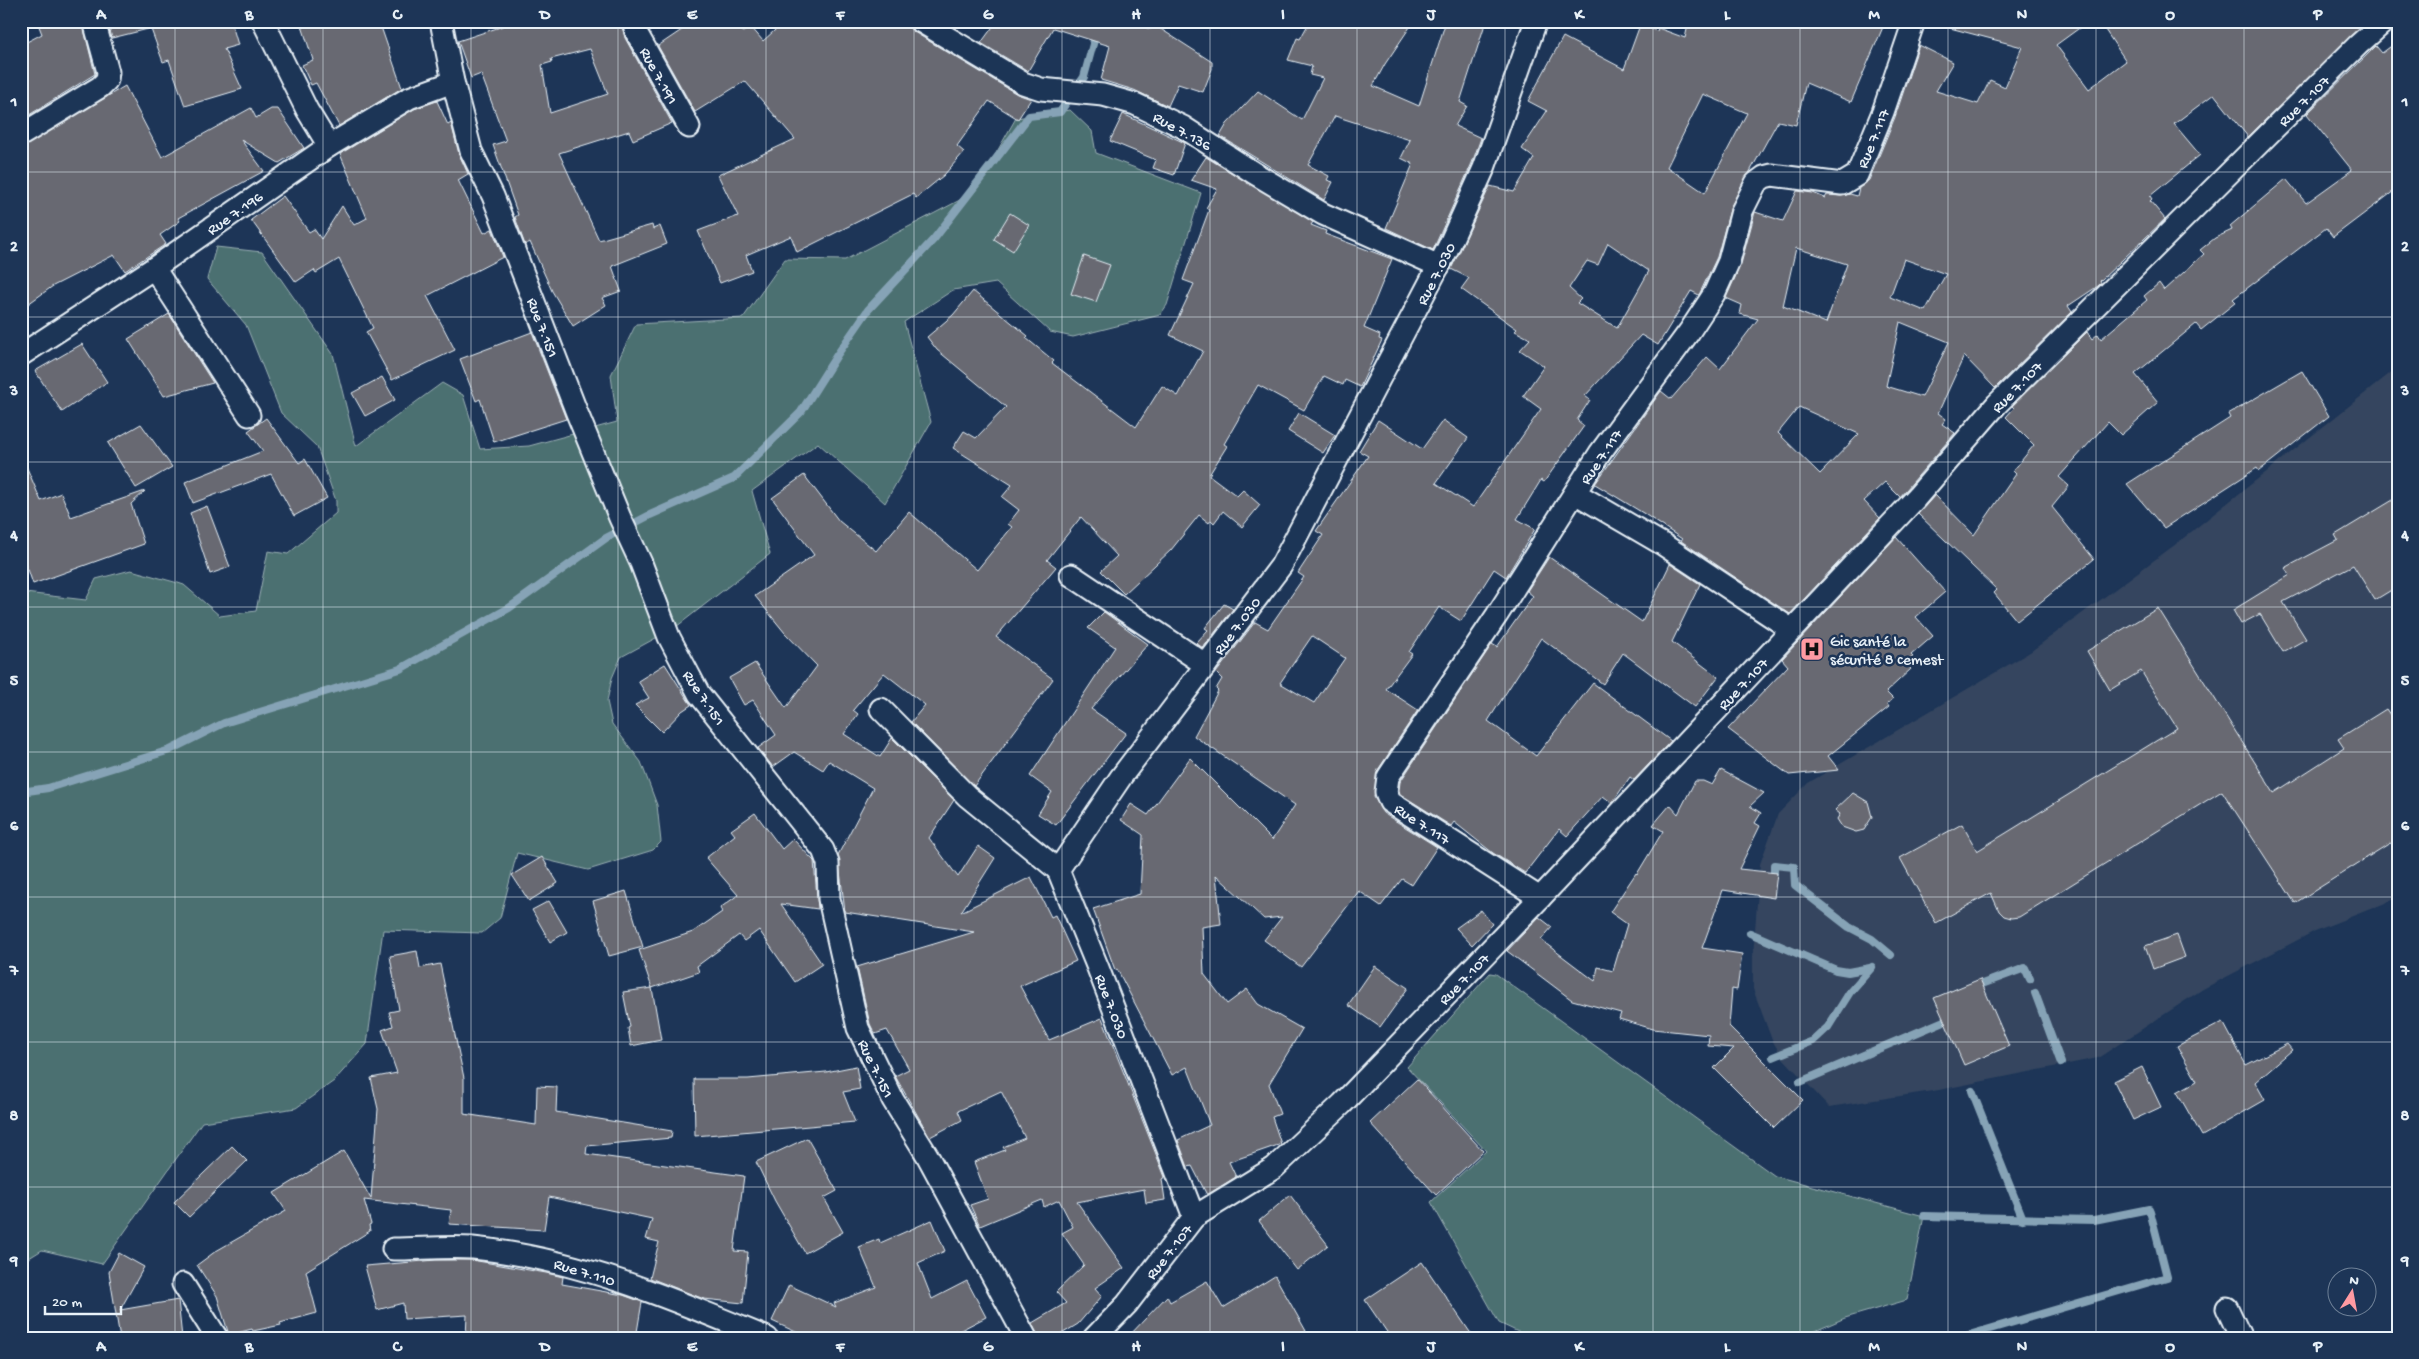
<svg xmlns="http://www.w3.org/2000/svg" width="2419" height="1359" font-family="'Gochi Hand',sans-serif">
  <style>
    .built { fill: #34455f }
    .green { fill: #4c7071; stroke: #9ab0b4 }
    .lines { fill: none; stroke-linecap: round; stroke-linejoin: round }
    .stream { stroke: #86a3b6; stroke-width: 8 }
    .building { fill: #686972; stroke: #e8f1f8; fill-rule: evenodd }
    .minor-casing { stroke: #e8f1f8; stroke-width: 25 }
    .minor { stroke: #1d3557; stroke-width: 21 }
    .grid { fill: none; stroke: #e8f1f8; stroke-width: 1; stroke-opacity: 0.55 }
    .labels { text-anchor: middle; stroke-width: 5; stroke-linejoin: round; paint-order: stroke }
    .street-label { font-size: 16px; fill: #e8f1f8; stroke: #1d3557 }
    .poi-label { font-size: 16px; fill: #e8f1f8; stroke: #1d3557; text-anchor: start }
    .neatline { fill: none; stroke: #e8f1f8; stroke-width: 2 }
    .grid-label { font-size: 16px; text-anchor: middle; font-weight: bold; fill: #e8f1f8 }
  </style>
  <rect width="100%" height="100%" fill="#1d3557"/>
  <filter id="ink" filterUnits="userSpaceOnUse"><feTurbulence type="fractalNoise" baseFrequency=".02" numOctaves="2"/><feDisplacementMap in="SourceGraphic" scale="10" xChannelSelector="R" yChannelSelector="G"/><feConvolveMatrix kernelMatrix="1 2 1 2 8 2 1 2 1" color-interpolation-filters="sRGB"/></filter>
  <g filter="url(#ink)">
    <path class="built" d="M2398,367V898L2315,931L2203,989L2098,1058L1939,1090L1829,1107L1783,1058L1772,1040L1753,989V956L1760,864L1778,814L1808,783L2030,652L2176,544Z"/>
    <g class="green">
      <path d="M1070,110L1092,131L1096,153L1201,193L1167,305L1160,315L1073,337L1050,332L996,283L953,290L904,322L931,422L885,503L818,443L752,491L770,554L676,627L621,657L612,678L607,701L612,724L641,762L657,805L661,842L653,850L588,870L517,853L500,918L482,933L383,930L367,1044L334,1081L296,1108L202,1122L102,1264L42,1250L21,1263V591L25,593L86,600L96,579L131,570L178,583L184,585L220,616L256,611L268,551L288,554L336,513V501L317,447L281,413L246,325L207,279L216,247L262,252L333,354L356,446L442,383L463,395L480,449L529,446L617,422L611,375L636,324L743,318L785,259L845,260L958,201L977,187L1016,118Z"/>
      <path d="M1490,973L1496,974L1775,1176L1924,1216L1907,1300L1845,1318L1799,1338H1531L1499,1323L1431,1202L1486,1151L1407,1067Z"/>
    </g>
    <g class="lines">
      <g class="stream">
        <path d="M21,792L48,788L170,750L224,723L400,669L509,608L606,538L650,515L734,478L801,412L837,355L868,310L934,239L1029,116L1060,112L1084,77L1096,33"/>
        <path d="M1774,873V865L1794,867L1795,885L1849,927L1872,939L1891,955"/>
        <path d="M1750,933L1836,970L1848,972L1870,968"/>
        <path d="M1982,984L2025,968L2030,979"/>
        <path d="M2035,993L2061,1063"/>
        <path d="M1773,1057L1813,1041L1828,1027L1850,992L1872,967"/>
        <path d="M1800,1082L1944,1021"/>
        <path d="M1972,1091L2023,1219"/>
        <path d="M1924,1216L2094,1220L2149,1209"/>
        <path d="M1959,1338L2167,1277L2150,1211"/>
      </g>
    </g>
    <g class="building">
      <path d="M37,21H82L95,74L21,120V45L42,34Z"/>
      <path d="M107,21H147L148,29L112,38Z"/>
      <path d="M148,21H231L238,45L224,49L242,89L185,106L169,60L163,62Z"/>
      <path d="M317,21H379L402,88L339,126L316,83L311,85L302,65L313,60L302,26Z"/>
      <path d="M518,21H621L625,38L672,123L633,140L629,131L559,153L599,240L652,225L653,229L660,226L667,244L612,266L621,291L602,298L606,305L573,326L552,291L530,242L525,245L515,217L518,215L493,145L506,141L481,74L471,78L458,41ZM590,49L608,94L550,113L542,65L552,62L551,59Z"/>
      <path d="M695,21H736L743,32L751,27L763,41L785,21H902L914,32L1017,94L1031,99L1018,119L989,101L957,146L964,152L944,175L916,198L913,194L797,252L791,236L746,255L752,271L720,283L698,231L738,216L718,175L795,139L745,81L695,112L658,46Z"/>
      <path d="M997,21H1123L1151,29L1153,24L1212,62V69L1203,92L1178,84L1168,106L1134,90L1101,80L1110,46L1053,28L1028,71L981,43Z"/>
      <path d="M1310,21H1414L1385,64L1373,86L1419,106L1446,21H1486L1460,102L1467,106L1455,126L1481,138L1472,163L1433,250L1386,228L1413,164L1401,158L1410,140L1335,116L1308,165L1329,176L1327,180L1333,182L1324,200L1220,136L1227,124L1258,91L1302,120L1323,78L1310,75L1312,66L1288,60L1297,38L1300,39Z"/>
      <path d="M1689,21H1871L1883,27L1851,102L1806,83L1796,125L1778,121L1731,206L1717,257L1699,295L1691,291L1658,345L1641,335L1585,396L1590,400L1577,420L1584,426L1544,482L1541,480L1517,519L1535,529L1506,577L1494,569L1461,621L1439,607L1409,652L1412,654L1386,689L1418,710L1378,770L1374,797L1383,813L1437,847L1412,885L1402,879L1381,906L1359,891L1301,967L1264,940L1282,917L1264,919L1216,875L1221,924L1202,927L1204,974L1227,1004L1247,989L1258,1004L1302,1029L1269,1084L1280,1114L1272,1117L1281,1144L1229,1162L1236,1177L1207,1195L1192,1166L1188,1167L1178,1140L1210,1125L1187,1067L1172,1075L1117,969L1115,970L1093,909L1140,894L1143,835L1121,820L1131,804L1148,815L1190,758L1272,840L1295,805L1194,736L1218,691L1216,689L1222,679L1216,673L1255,622L1268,629L1304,577L1298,573L1323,535L1316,531L1368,456L1359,451L1378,420L1422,449L1443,420L1468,438L1436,483L1473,507L1541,409L1523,396L1544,366L1520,350L1530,339L1515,331L1517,329L1461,289L1469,278L1451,269L1490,186L1514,192L1534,158L1522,149L1547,111L1528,101L1563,37L1624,69L1640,25L1657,31L1658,28L1685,38ZM1703,94L1747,113L1705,193L1667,167ZM1608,243L1649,271L1617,328L1577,303L1581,299L1569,288L1587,261L1598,265ZM1312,636L1345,658L1314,703L1280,683Z"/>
      <path d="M1951,21H2089L2056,45L2089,89L2126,61L2099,21H2355L2360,27L2248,137L2214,94L2174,124L2200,155L2150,196L2152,199L2150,201L2165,219L2100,281L2101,283L2098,286L2068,306L2072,312L1995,388L1964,356L1938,413L1946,419L1942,424L1955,433L1900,497L1885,482L1864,501L1880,518L1790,614L1681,541L1682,539L1643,513L1595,484L1661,391L1671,399L1707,357L1720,369L1758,319L1740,314L1742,305L1726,298L1741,264L1755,212L1783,221L1797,191L1813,193L1825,198L1827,195L1841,196L1850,194L1857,196L1859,188L1869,180L1895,117L1919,45L1953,62L1936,91L1978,104L1990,80L2005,87L2022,47L1950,28ZM1796,248L1847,264L1826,323L1783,306ZM1904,259L1946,274L1925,311L1890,297ZM1900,322L1949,342L1922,397L1886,386ZM1799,407L1859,434L1820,474L1778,433Z"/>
      <path d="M2398,41V188L2333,237L2326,228L2233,299L2236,302L2201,330L2196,324L2135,374L2158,402L2121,435L2108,422L2059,477L2069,486L2052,507L2094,559L2017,621L1994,593L1997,590L1918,514L1935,495L1974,535L2016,474L2013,471L2034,445L2006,417L2014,408L2012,406L2087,332L2092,339L2098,334L2101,339L2147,300L2144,296L2159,283L2164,290L2204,254L2200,250L2215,238L2232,230L2230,226L2286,179L2306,203L2352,170L2307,114L2376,46L2382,53Z"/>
      <path d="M125,86L162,157L251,108L256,118L271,109H278L304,148L279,163L241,140L264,171L178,218L180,221L160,235L166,244L125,271L114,255L53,286L21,309V147Z"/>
      <path d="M437,101L448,125L451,123L459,154L468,174L458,180L484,233L492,229L503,257L427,296L455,350L392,380L366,332L373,328L339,259L316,273L314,270L296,282L251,220L283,196L309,232L314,229L321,239L342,206L354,225L367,218L340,154L414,109Z"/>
      <path d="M1123,114L1185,143L1174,175L1153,168L1156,160L1110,141Z"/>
      <path d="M1206,157L1313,222L1311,225L1326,231L1325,234L1392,259L1364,328L1380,335L1379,339L1382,340L1360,387L1345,380L1343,385L1324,376L1304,410L1258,385L1224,444L1227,446L1209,475L1237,496L1243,490L1260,505L1242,527L1223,511L1214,523L1211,520L1209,523L1199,515L1171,550L1124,594L1101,571L1117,556L1081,517L1047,560L1056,567L996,637L1053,679L974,786L911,722L925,705L884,673L853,710L858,714L844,734L880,757L892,738L954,800L929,838L958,877L978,846L995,858L961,912L1031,877L1051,917L1055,915L1076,961L1020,986L1049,1040L1102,1018L1165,1177L1162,1179L1165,1200L1146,1203L1144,1189L1077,1202L1124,1268L1095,1288L1102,1296L1078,1324L1055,1338H1038L1032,1323L1066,1303L1056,1292L1084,1265L1062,1233L1073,1227L1059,1200L1044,1207L1042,1200L980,1226L970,1205L988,1199L974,1162L1005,1150L1003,1147L1025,1138L1001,1091L958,1111L962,1120L930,1137L895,1076L909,1069L887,1030L875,1034L870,1024L857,967L974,932L845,912L838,855L873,788L829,761L823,770L794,752L773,767L758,748L776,735L753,700L744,705L729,678L755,663L786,708L817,666L785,633L755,596L814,555L772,498L804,475L839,521L876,551L909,512L977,570L1012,527L1008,524L1019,510L1002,497L1012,485L953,448L964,431L976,438L1006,407L937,350L927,337L953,315L973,291L1028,336L1026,338L1054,361L1052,363L1136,427L1162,386L1178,396L1203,351L1170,335L1194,284L1183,280L1209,210L1206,208L1217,189L1191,180Z"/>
      <path d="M1010,213L1029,225L1013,251L994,239Z"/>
      <path d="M1084,256L1110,265L1096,302L1071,294Z"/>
      <path d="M169,314L213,383L164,396L128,339Z"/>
      <path d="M532,332L566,419L494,442L480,399L476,401L460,359Z"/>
      <path d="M82,344L107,382L62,412L35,371Z"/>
      <path d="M2302,371L2329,416L2259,471L2257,468L2164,528L2127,484L2230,418L2228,414Z"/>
      <path d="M382,377L395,400L365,416L352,393Z"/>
      <path d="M1299,413L1335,435L1323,453L1288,431Z"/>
      <path d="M266,418L299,463L305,459L327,498L294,516L271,474L193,503L185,482L263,451L248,431Z"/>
      <path d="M141,424L172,467L136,488L108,443Z"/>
      <path d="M21,454L41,501L61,493L71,517L145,491L131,504L144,544L33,584L21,549Z"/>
      <path d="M2398,497V586L2375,600L2353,565L2283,602L2306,639L2283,652L2260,614L2241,624L2233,610L2290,575L2285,568L2338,540L2335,535Z"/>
      <path d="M207,506L230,567L210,574L190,513Z"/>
      <path d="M1896,537L1945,592L1916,617L1933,636L1911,655L1913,657L1905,663L1911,669L1886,692L1893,699L1887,704L1889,707L1828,756L1839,770L1789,775L1728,729L1788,666L1782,659Z"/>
      <path d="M1549,557L1642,622L1670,564L1700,584L1672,642L1718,677L1695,707L1623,653L1603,684L1541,638L1488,721L1536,756L1593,683L1671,741L1634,780L1630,777L1612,803L1603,796L1567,836L1559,829L1525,873L1493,853L1454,822L1451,826L1400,794L1399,790L1400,782L1492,644L1497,647L1533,596L1527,591Z"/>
      <path d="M1224,604L1233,609L1203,648L1196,643L1208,630L1205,628Z"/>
      <path d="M2158,608L2274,793L2344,748L2338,739L2386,709L2398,726V838L2295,903L2222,791L2019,917L2011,918L2004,916L1999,911L1991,893L1936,923L1900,858L1962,824L1977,851L2177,728L2141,671L2110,690L2087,651Z"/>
      <path d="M1104,612L1148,644L1091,709L1126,733L1056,825L1038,814L1052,792L1030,776L1115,647L1088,628Z"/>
      <path d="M665,664L691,705L682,711L662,732L635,705L649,698L638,681Z"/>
      <path d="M1721,770L1764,793L1750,806L1761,813L1755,823L1760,826L1739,869L1777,873L1774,898L1723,890L1702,948L1742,954L1737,990L1732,989L1729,1026L1803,1100L1774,1128L1714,1068L1734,1048L1708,1046L1709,1035L1653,1029L1619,1019L1621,1013L1572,1000L1507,951L1539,917L1552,927L1541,940L1595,981L1598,967L1613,971L1627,924L1610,912L1636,873L1637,874L1663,831L1653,825L1670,805L1678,814L1695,781H1703L1712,785Z"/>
      <path d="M1853,793L1868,802L1872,817L1864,830L1856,832L1842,827L1837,819L1840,814L1835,810Z"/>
      <path d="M755,813L782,849L793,839L814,861L818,909L781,904L822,964L795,982L759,930L744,941L739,935L697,966L699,972L652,988L639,950L693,932L722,912L720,908L738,895L706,858L735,835L731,830Z"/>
      <path d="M542,857L558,883L529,901L512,875Z"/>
      <path d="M626,891L643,947L609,956L593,901Z"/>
      <path d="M549,901L567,932L550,942L532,910Z"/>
      <path d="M1481,910L1492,924L1472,945L1456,928Z"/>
      <path d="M2177,935L2185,957L2153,969L2145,946Z"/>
      <path d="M417,951L420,968L440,964L464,1078V1114L536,1125L537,1086L557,1087L556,1112L672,1131L671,1138L587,1146L586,1154L744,1176L734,1251L748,1252L743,1303L704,1299L650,1278L659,1242L646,1239L652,1219L549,1197L544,1230L449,1224L451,1210L364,1200L371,1224L369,1225L370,1231L306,1271L317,1313L280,1323L281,1325L253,1331L252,1329L229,1335L217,1296L197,1265L216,1251L286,1211L274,1193L344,1151L371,1199L378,1109L371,1078L397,1073L382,1030L393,1026L389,1012L399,1010L390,956Z"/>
      <path d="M1375,966L1408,988L1380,1027L1348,1005Z"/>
      <path d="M1980,979L2009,1046L1964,1065L1934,998Z"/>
      <path d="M652,988L661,1040L631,1046L628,1028L630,1027L623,992Z"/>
      <path d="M2223,1022L2246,1065L2287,1044L2292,1050L2255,1082L2265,1100L2202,1136L2177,1092L2197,1081L2177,1046Z"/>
      <path d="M856,1066L860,1089L843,1092L855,1122L695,1136L694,1079H748L826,1072Z"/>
      <path d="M2142,1067L2161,1107L2133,1120L2114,1081Z"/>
      <path d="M1417,1079L1483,1151L1436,1195L1370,1123Z"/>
      <path d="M807,1138L837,1191L824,1198L843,1232L805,1253L775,1201L756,1162Z"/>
      <path d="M232,1146L247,1161L189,1217L174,1202Z"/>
      <path d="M1290,1195L1328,1245L1297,1270L1259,1221Z"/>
      <path d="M932,1220L945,1251L918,1263L932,1299L967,1281L986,1317L957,1332L956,1330L939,1338H809L772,1321L789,1285L836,1307L834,1303L876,1287L859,1247L879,1239L880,1243Z"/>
      <path d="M119,1253L144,1267L120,1310L178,1300L182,1338H120L109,1272Z"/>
      <path d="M436,1260H472L546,1273L563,1277L562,1284L623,1295L642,1302L636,1338H466L467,1315L404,1319L403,1303L377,1310L365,1266Z"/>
      <path d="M1422,1262L1474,1338H1391L1365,1300Z"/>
      <path d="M1275,1276L1306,1331L1296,1338H1127L1167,1296L1170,1302L1207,1281L1223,1308Z"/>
    </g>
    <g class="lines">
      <g class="minor-casing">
        <g id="minor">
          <path d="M441,21L453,82L471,151L493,196L577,413L620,518L641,563L669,637L699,694L823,850L828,863L829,899L858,1028L893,1100L927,1155L1026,1338"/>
          <path d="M633,21L636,32L689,127"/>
          <path d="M920,21L1023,83L1041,89L1103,95L1135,104L1183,127L1254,173L1323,214L1439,266"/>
          <path d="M21,135L100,87L107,80L108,72L94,21"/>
          <path d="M329,146L409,98L453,82"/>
          <path d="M154,268L249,415"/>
          <path d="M21,355L154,268L329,146L307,110L263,21"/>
          <path d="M1575,493L1664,545L1792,630"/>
          <path d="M1071,575L1206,665"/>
          <path d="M881,709L967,796L1058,870"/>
          <path d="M1540,898L1390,802L1386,792L1388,777L1497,615L1600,453L1689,332L1714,294L1729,261L1742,211L1756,183L1764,177L1772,175L1842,184L1857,175L1883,112L1914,21"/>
          <path d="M1194,1217L1098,968L1058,870L1121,777L1281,566L1448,248L1484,168L1536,21"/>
          <path d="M393,1249C419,1249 447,1246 473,1248C576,1258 673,1299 767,1338"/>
          <path d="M183,1284L217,1338"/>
          <path d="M2227,1308L2241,1338"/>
          <path d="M1094,1338L1127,1304L1194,1217L1274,1168L1342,1104L1540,898L1916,498L1997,404L2358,45L2385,21"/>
        </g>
      </g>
      <use href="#minor" class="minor"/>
    </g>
  </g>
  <path class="grid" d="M175,21V1338M323,21V1338M471,21V1338M618,21V1338M766,21V1338M914,21V1338M1062,21V1338M1210,21V1338M1357,21V1338M1505,21V1338M1653,21V1338M1800,21V1338M1948,21V1338M2096,21V1338M2244,21V1338M21,172H2398M21,317H2398M21,462H2398M21,607H2398M21,752H2398M21,897H2398M21,1042H2398M21,1187H2398"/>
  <defs>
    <g id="hospital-square" transform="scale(1.25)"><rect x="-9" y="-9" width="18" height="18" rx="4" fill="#ff9aa2" stroke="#1d3557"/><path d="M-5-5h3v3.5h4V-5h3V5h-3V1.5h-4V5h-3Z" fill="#111"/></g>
  </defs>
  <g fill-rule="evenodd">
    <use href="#hospital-square" x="1812" y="649"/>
  </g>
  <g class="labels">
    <g class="street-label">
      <text transform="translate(660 75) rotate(61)" y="6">Rue 7.191</text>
      <text transform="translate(2303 100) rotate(-45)" y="6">Rue 7.107</text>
      <text transform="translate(1183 130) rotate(29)" y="6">Rue 7.136</text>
      <text transform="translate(1872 138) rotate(-68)" y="6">Rue 7.117</text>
      <text transform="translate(234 212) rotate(-35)" y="6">Rue 7.196</text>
      <text transform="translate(1435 273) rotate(-63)" y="6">Rue 7.030</text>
      <text transform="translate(544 327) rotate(69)" y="6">Rue 7.151</text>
      <text transform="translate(2016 386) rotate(-46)" y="6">Rue 7.107</text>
      <text transform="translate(1600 456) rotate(-56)" y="6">Rue 7.117</text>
      <text transform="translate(1236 625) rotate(-53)" y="6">Rue 7.030</text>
      <text transform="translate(1742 683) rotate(-47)" y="6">Rue 7.107</text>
      <text transform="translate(705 697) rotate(56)" y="6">Rue 7.151</text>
      <text transform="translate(1423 823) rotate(33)" y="6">Rue 7.117</text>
      <text transform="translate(1463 978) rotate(-46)" y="6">Rue 7.107</text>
      <text transform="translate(1113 1006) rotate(69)" y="6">Rue 7.030</text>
      <text transform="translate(877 1068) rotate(64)" y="6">Rue 7.151</text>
      <text transform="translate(1168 1251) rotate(-52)" y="6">Rue 7.107</text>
      <text transform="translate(585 1271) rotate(17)" y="6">Rue 7.110</text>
    </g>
    <g class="poi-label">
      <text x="1830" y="646">Gic santé la<tspan x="1830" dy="18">sécurité 8 cemest</tspan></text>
    </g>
  </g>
  <rect width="2419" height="1359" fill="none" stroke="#1d3557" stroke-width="55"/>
  <g transform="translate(2352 1292) rotate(11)"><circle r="24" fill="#1d3557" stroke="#6e8097"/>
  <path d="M0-4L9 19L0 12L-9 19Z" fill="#ff9aa2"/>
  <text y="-8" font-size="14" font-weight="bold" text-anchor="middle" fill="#e8f1f8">N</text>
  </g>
  <path d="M45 1306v8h76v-8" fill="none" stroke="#e8f1f8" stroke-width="2.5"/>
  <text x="52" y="1306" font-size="15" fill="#e8f1f8" stroke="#1d3557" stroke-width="4" paint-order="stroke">20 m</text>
  <rect x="28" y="28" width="2364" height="1304" class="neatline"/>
  <g class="grid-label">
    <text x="101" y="19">A</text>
    <text x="249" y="19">B</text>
    <text x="397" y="19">C</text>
    <text x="545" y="19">D</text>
    <text x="692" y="19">E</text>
    <text x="840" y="19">F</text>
    <text x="988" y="19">G</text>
    <text x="1136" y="19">H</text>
    <text x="1283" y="19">I</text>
    <text x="1431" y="19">J</text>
    <text x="1579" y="19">K</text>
    <text x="1727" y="19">L</text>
    <text x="1874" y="19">M</text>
    <text x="2022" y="19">N</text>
    <text x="2170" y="19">O</text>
    <text x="2318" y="19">P</text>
    <text x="14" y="106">1</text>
    <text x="2405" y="106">1</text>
    <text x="14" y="251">2</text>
    <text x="2405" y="251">2</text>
    <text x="14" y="395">3</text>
    <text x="2405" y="395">3</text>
    <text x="14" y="540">4</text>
    <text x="2405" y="540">4</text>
    <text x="14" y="685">5</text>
    <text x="2405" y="685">5</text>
    <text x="14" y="830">6</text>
    <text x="2405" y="830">6</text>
    <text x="14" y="975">7</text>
    <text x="2405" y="975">7</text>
    <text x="14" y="1120">8</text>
    <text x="2405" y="1120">8</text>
    <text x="14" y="1265">9</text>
    <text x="2405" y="1265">9</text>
    <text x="101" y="1351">A</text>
    <text x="249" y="1351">B</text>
    <text x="397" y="1351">C</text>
    <text x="545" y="1351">D</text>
    <text x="692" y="1351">E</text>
    <text x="840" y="1351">F</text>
    <text x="988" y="1351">G</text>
    <text x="1136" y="1351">H</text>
    <text x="1283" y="1351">I</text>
    <text x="1431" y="1351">J</text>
    <text x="1579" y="1351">K</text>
    <text x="1727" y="1351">L</text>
    <text x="1874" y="1351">M</text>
    <text x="2022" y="1351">N</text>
    <text x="2170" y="1351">O</text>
    <text x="2318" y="1351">P</text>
  </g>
</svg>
